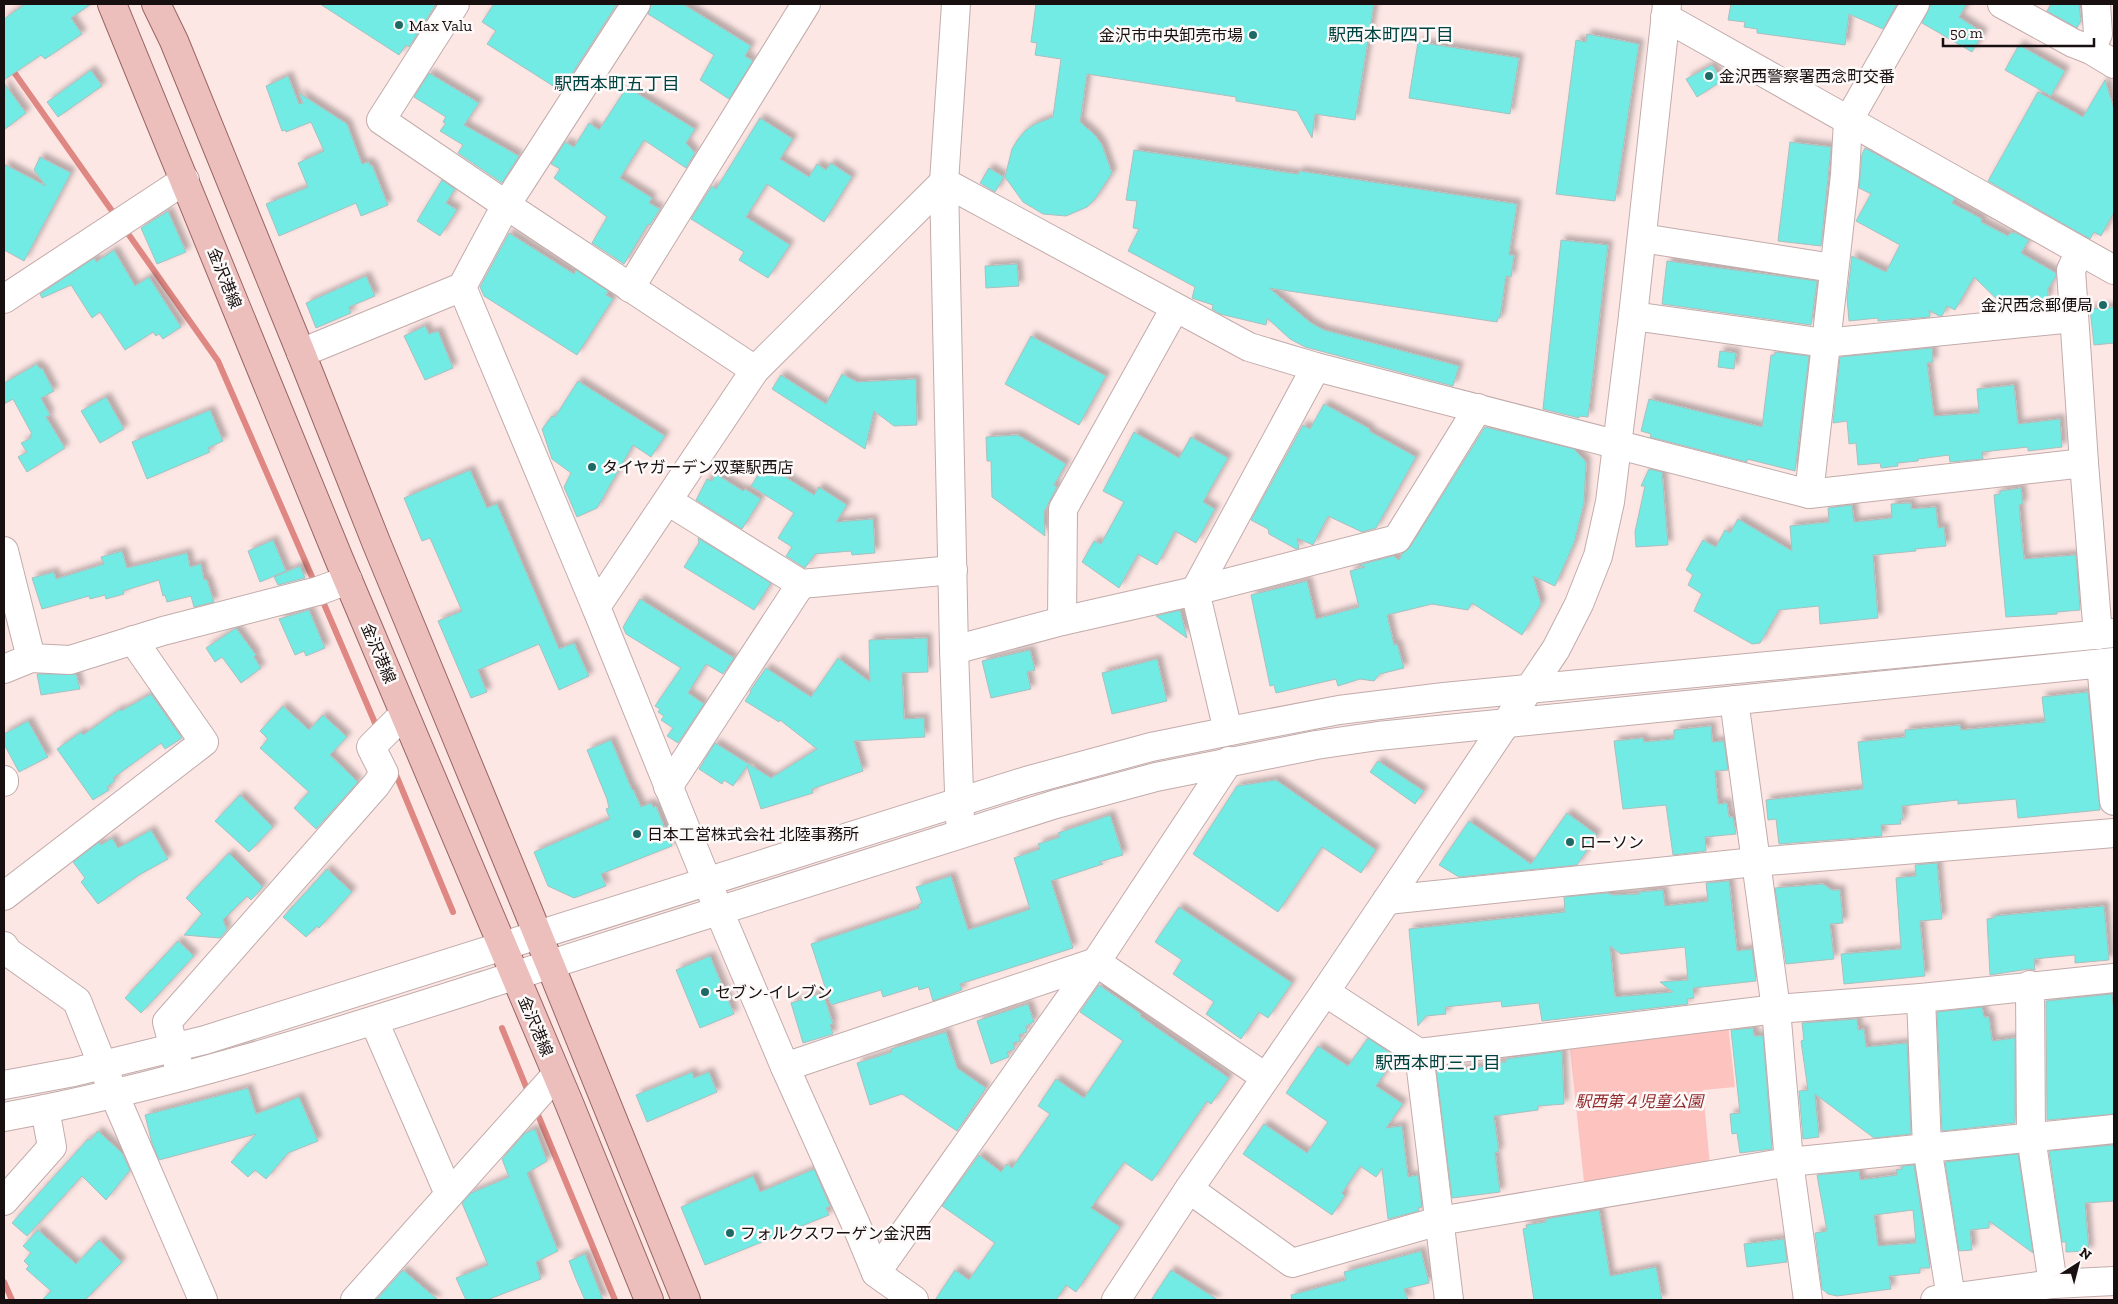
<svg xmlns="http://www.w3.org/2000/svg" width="2118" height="1304" font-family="'Zilla Slab','Noto Sans JP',serif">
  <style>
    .green { fill: #fcc3bf }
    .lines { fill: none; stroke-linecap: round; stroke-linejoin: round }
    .stream { stroke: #df8782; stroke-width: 6 }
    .building { fill: #73ebe5; stroke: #a9bfbd; fill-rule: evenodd; filter: url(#shadow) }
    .minor-casing { stroke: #c2acab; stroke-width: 30 }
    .major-casing { stroke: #996563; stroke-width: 30 }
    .minor { stroke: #fff; stroke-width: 28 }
    .major { stroke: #ecbebc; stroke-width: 28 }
    .poi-dot { fill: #1c6965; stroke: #fdf9f8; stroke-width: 2 }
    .labels { text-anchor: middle; stroke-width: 5; stroke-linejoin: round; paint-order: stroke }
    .poi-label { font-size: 16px; fill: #181010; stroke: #fdf9f8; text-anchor: start }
    .street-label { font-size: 16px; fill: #181010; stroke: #fdf9f8 }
    .park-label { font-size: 16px; font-style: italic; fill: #922a2d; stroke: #fdf9f8 }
    .neighbourhood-label { font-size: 18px; fill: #004441; stroke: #fdf9f8 }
  </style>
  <defs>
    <filter id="shadow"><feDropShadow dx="4.5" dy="-4.5" stdDeviation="2.5" flood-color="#0004"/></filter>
  </defs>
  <rect width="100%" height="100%" fill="#fde7e5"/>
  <path class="green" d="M1728,1024L1735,1087L1703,1090L1710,1165L1584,1182L1569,1040Z"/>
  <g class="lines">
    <g class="stream">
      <path d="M4,58L117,218"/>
      <path d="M124,228L218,361L316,586"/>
      <path d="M321,597L378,730"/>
      <path d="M394,770L453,912"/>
      <path d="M502,1028L529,1094"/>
      <path d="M536,1110L615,1300"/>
      <path d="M4,1282L12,1300"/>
    </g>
  </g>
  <g class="building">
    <path d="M25,4H91L71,18L82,34L45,59L41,55L4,80V19Z"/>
    <path d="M320,4H436L409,47L406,45L399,55Z"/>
    <path d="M494,4H617L561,91L487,44L496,31L482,22Z"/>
    <path d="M651,4H683L751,46L745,56L753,61L729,99L700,80L714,55L648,14Z"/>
    <path d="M1036,4H1374L1355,120L1315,114L1312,138L1297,111L1236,101V97L1087,74L1080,122L1095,135L1102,145L1112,173L1095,199L1087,207L1066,216L1043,214L1023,202L1005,177L1012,149L1018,139L1026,130L1035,124L1053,117L1061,59L1035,55L1037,43L1031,42Z"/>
    <path d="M1731,4H1897L1883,29L1849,14L1845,45L1757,33V29L1744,27L1745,22L1728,20Z"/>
    <path d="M1931,4H1967L1959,17L1983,33L1972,52L1922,23Z"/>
    <path d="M2051,4H2079L2081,21L2077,28L2047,11Z"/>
    <path d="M1587,34L1639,44L1615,201L1556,194L1576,40L1586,42Z"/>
    <path d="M1418,42L1519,58L1510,114L1409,98Z"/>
    <path d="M2019,45L2065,71L2051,96L2005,70Z"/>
    <path d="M1712,65L1722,81L1697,97L1686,79Z"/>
    <path d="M91,70L102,86L58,117L47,102Z"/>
    <path d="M429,73L479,103L464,125L519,156L502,183L458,153L463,145L440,131L446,123L443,122L446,117L414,97Z"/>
    <path d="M288,76L299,104L303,103L299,93L347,124L362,164L369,162L370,166L372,165L388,205L361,216L356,203L279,236L266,204L308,187L298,163L324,151L311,122L286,132L285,130L282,131L266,86Z"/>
    <path d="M2105,80L2114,109V212L2101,236L2094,232L2090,239L1988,181L2038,92L2083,117Z"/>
    <path d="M4,83L26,113L4,130Z"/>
    <path d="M627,87L695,129L686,143L695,153L686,168L644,140L620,178L652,198L649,203L660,209L650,225L648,224L624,264L592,243L607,217L554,178L560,169L551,164L565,142L574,147L589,123L599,130Z"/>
    <path d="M760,118L793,139L780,159L809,177L817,164L826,170L831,163L852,177L824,222L767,184L746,217L790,245L768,278L739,260L744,252L691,219L712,186L716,189Z"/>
    <path d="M1790,142L1831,147L1821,246L1778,241Z"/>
    <path d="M1865,148L1955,198L1952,203L1982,219L1981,222L2008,236L2010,233H2016L2029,240L2021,253L2056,273V276L2048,289V296L2045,301L2036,306L2007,309L1974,277L1955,310L1947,306L1942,316H1939L1929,310L1930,317L1878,321V318L1849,321L1847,298L1852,256L1886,272L1900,245L1856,221L1871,194L1859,188L1862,154Z"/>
    <path d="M1134,150L1290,173L1299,174V171L1517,204L1509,255H1514L1511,277L1506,276L1500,318H1498L1497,322L1269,288L1311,323L1324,330L1459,366L1453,386L1305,347L1290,339L1267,318L1266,325L1220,314L1212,309L1213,305L1192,298L1195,287L1128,251L1139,229L1133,228L1137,201L1126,200Z"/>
    <path d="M40,157L71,173L24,261L4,250V164L46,186L34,170Z"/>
    <path d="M989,168L1004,177L995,192L980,183Z"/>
    <path d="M442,180L455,189L446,203L457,210L440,236L417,221Z"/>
    <path d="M168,211L186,252L157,264L141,228Z"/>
    <path d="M509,233L574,274L576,270L608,291L606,295L613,299L577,355L484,296L480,287Z"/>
    <path d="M1561,240L1608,245L1588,417L1579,416V418L1543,409Z"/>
    <path d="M114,250L135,286L149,277L181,327L163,339L159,334L156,336L153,332L125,350L100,312L92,318L71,285L42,298L40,294L94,258L96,262Z"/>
    <path d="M1667,261L1817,281L1811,325L1662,304Z"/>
    <path d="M1017,264L1019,286L986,288L985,266Z"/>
    <path d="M366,276L375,296L349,307L351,313L316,328L306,303Z"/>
    <path d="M2114,307V343L2094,345L2090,309Z"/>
    <path d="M425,326L429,334L438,331L453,368L425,380L404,336Z"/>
    <path d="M1031,336L1106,376L1079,425L1005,384Z"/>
    <path d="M1932,348L1933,362L1927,363L1934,416L1979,413L1977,389L2014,385L2018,424L2060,419L2062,447L2028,451V447L1982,452L1983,459L1950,462L1949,455L1918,459V461L1897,463L1898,466L1881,468L1880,463L1858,465L1856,443L1849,444L1847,421L1833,423L1840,357Z"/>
    <path d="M1720,351L1736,353L1734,369L1718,367Z"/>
    <path d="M1775,352L1809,356L1795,471L1747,459V462L1650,437L1651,434L1641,431L1649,399L1762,427L1771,355H1775Z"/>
    <path d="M37,364L40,369L42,368L54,391L41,398L50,415L46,417L65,448L27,472L18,457L27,452L21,443L31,438L30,435L32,434L13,399L4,404V383Z"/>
    <path d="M842,374L857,382L916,379L917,425L894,426L874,411L865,449L772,389L781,375L826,404Z"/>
    <path d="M578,381L665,436L651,457L633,445L597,508L577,517L564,487L571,473L552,459L542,429L552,416L555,417Z"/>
    <path d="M106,397L124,429L100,443L81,411Z"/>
    <path d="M1324,404L1370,429L1369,431L1416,457L1376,528L1362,532L1328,516L1313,545L1297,538L1299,548L1296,549L1269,534L1268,529L1251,520L1303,425L1310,429Z"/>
    <path d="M210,410L223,441L208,448L210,452L147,479L132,442Z"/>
    <path d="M1485,427L1574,449L1586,462L1584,503L1574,543L1555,586L1533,576L1541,604L1522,635L1472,603L1468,610L1432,604L1387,615L1394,645L1397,644L1404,668L1380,674L1374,681L1360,679L1338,686L1336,679L1276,693L1274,685L1270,686L1251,595L1307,581L1316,619L1359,607L1350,571L1365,567L1359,565L1393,556L1399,560L1403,553L1410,547Z"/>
    <path d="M1134,432L1179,458L1191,437L1228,458L1203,502L1215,509L1196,543L1175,531L1157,565L1138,554L1119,588L1082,562L1094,541L1101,544L1124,502L1103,491Z"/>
    <path d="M1018,435L1066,464L1054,485L1057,487L1044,512L1045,536L992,497L991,461H987L986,437Z"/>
    <path d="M771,468L814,495L819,487L847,505L836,522L873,519L875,553L852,555L851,551L815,554L805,568L786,556L792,547L778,538L794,513L751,486L760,472L766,476Z"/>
    <path d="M1649,469L1662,472L1668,545L1636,547L1635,532L1645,486H1641Z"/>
    <path d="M470,470L487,508L497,504L559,649L574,643L589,676L559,690L539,644L478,670L487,692L471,698L438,621L462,611L430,538L422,541L404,498Z"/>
    <path d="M716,474L743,491L745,489L761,499L742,529L696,500L707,479L712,481Z"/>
    <path d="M2021,488L2023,504L2019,505L2024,559L2076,555L2080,610L2057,612V614L2006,617L1994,495L2000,494V491Z"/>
    <path d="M1911,503V509L1936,507L1938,528L1944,527L1946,546L1915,549L1916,551L1873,555L1878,618L1820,624L1819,606L1779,610L1760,643L1752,644L1694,611L1702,594L1688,585L1693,575L1686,570L1703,540L1716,547L1725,530L1730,533L1738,519L1792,551L1790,526L1829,522L1828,508L1852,505L1854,522L1892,518L1891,504Z"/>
    <path d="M698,538L771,583L754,610L684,567L699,543Z"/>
    <path d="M273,540L286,571L260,582L248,551Z"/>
    <path d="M122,551L127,568L187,553L190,567L201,564L204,580H207L214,602L194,607L191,596L167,602L165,595L163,596L159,580L123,591L124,594L106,599L105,595L90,599L89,596L42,609L32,578L54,572L56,579L104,564L101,557Z"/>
    <path d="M300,566L305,578L278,585L274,577Z"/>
    <path d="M640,599L734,658L723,674L706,664L688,693L704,704L678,743L667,736L673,728L661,720L664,716L658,712L660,709L655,706L681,668L626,634L623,627Z"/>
    <path d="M309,610L325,648L306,656L304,651L295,655L279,619Z"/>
    <path d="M1180,610L1187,638L1156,616Z"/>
    <path d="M236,628L256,655L254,657L261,668L241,683L222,657L215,662L206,648Z"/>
    <path d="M927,638L928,672L902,673L904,719L924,718L925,737L854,741L863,771L812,789L813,793L761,809L747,766L733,786L724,780L722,784L699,769L715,743L771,778L817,749L780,720L779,722L745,701L751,692L750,691L766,668L811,697L838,658L870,682L869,640Z"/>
    <path d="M1030,650L1035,670L1027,672L1031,689L991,698L982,661Z"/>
    <path d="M1157,659L1167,701L1112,714L1102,673Z"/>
    <path d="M37,674H76L80,689L41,695Z"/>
    <path d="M2088,692L2100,810L2018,818L2016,799L1958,804V800L1902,806L1903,819L1900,820L1901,824L1881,825L1882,836L1779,844L1776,819L1768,820L1766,800L1863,789L1858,742L1905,737V730L1960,725L1961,730L2045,722L2042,697Z"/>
    <path d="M151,694L182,738L165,749L161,743L113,778L115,781L107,787L109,790L93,800L57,749L81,732L83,735L120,709L121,711Z"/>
    <path d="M283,706L309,730L323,715L347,737L330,755L358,782L316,829L294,808L309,792L260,748L268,739L260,731Z"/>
    <path d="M28,721L48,757L19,772L4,744V734Z"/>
    <path d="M1711,726L1712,742L1724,741L1728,770L1715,771L1718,804L1727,803L1729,817H1733L1736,834L1705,837L1706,851L1673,855L1666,805L1623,809L1614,741L1643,738L1644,742L1674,739V730Z"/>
    <path d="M611,740L632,790L633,789L641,807L651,803L653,807L656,806L672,846L601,874L606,886L574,898L548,886L534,852L610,819L606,809L609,808L607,799L587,750Z"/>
    <path d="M1378,761L1424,791L1415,804L1370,772Z"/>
    <path d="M1276,780L1376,850L1361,873L1322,847L1278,912L1193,854L1237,786Z"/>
    <path d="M240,795L273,827L249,852L215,821Z"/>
    <path d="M1567,813L1597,835L1577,865L1459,877L1439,865L1469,821L1531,864Z"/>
    <path d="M1110,815L1123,855L1099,862L1103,864L1051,881L1073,948L960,984L962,990L933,1001L929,987L919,990L918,986L883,997L881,990L831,1005L811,944L919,908L918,905L922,903L916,887L951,876L968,930L1030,909L1014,858L1040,849L1038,844L1060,837L1058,833Z"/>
    <path d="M151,830L168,859L139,875L98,904L81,882L85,878L73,862L99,842L101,845L112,838L118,848Z"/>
    <path d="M229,853L263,887L251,900L247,896L223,920L227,930L220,938L184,935L202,914L186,898Z"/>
    <path d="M1937,863L1942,919L1920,921L1925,976L1844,984L1841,954L1901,949L1896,878L1916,876L1915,865Z"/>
    <path d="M327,869L352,892L319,928L317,926L306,937L283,917Z"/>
    <path d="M1729,881L1737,951L1752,949L1756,981L1693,988L1694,998L1687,999L1688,1004L1542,1021L1539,1003L1502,1007L1501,1001L1445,1007L1446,1014L1426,1016L1418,1026L1409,929L1565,912L1564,897L1607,893L1612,895L1639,894V892L1663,890L1665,906L1708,901L1706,883ZM1610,946L1621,954L1685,947L1688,980L1660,982L1673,992L1615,997Z"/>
    <path d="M1823,884L1832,890H1840L1843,923L1830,924L1834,959L1786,964L1775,888Z"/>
    <path d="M2104,906L2109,960L2075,963V955L2034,959L2035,970L2029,969L1990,975L1987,919L1994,918V916Z"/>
    <path d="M1179,907L1292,983L1268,1018L1259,1012L1241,1039L1206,1014L1214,1002L1173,974L1182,960L1155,942Z"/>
    <path d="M178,941L194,956L141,1013L125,998Z"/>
    <path d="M710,956L734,1014L700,1028L676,970Z"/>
    <path d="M1099,985L1141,1014L1140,1016L1229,1078L1211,1104L1207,1101L1152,1181L1124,1162L1091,1208L1120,1227L1076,1292L1066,1285L1056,1300H935L955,1270L969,1280L995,1243L942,1206L979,1155L1001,1172L1007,1164L1012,1168L1050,1114L1038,1106L1056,1079L1084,1098L1123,1041L1080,1012Z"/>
    <path d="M823,993L833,1024L830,1025L833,1034L803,1043L791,1003Z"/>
    <path d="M2112,994L2114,1012V1114L2047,1120L2046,1001Z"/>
    <path d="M1028,1004L1034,1022L1026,1026L1027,1032L1019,1035L1021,1041L1013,1043L1015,1049L1007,1052L1009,1057L991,1064L977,1021Z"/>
    <path d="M1982,1007L1984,1017H1989L1992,1041L2015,1038V1123L1942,1131L1937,1012Z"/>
    <path d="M1857,1019L1858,1030L1864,1029L1866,1047L1907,1043L1911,1134L1874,1138L1815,1094L1819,1137L1803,1139L1799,1091L1808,1090L1801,1041L1804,1040L1802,1023Z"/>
    <path d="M1753,1028L1754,1036H1763L1772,1149L1740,1153L1737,1133L1732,1134L1730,1114L1740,1113L1731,1030Z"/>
    <path d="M946,1032L957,1068L986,1088L957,1131L902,1094L870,1105L857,1063L892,1052L891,1049Z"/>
    <path d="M1368,1038L1396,1057L1376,1086L1403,1104L1386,1128L1402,1126L1408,1177L1418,1175L1422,1207L1418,1208L1419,1211L1388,1219L1382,1168L1376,1177L1360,1166L1342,1193L1345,1196L1332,1215L1243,1154L1264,1124L1307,1153L1328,1122L1286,1093L1318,1046L1348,1066Z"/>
    <path d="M1562,1051L1564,1104L1538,1106V1110L1494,1116L1499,1152H1495L1500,1192L1452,1198L1436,1067L1446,1066L1447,1071L1487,1066V1063L1506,1062V1059Z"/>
    <path d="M692,1072L694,1078L709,1072L717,1092L647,1122L636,1095Z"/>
    <path d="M248,1088L256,1114L299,1097L318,1141L288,1153L266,1179L255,1170L248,1177L231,1162L256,1134L159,1160L152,1143L145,1115Z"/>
    <path d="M535,1129L547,1161L527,1173L558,1251L536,1262L541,1279L487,1300H466L456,1278L488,1265L462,1203L471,1193L509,1177L502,1159L525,1133Z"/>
    <path d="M98,1131L122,1153L130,1170L106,1200L82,1176L27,1236L12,1223L88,1139L90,1140Z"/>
    <path d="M2114,1145V1201L2085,1203L2089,1251L2066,1252V1242H2062L2049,1151Z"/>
    <path d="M2018,1154L2033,1253L1989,1221V1228L1970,1230L1972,1250L1959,1251L1945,1162Z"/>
    <path d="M1914,1165L1930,1268H1920V1273L1889,1276L1891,1289L1837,1296L1828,1294L1822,1289L1815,1233L1827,1231L1817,1175L1859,1171L1860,1180L1897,1175L1896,1170L1902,1169V1166ZM1913,1210L1916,1243L1878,1246L1874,1215Z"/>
    <path d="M814,1169L830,1206L826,1208L829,1215L705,1265L681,1207L753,1176L760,1192Z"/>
    <path d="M1599,1210L1610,1276L1656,1267L1662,1300H1534L1523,1229L1527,1228L1526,1225L1546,1222V1219Z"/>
    <path d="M38,1230L76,1264L99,1240L122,1262L85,1300H42L51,1291L26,1269L29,1266L24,1261L31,1253L23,1246Z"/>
    <path d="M1784,1239L1787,1262L1747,1267L1744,1244Z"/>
    <path d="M1421,1251L1429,1283L1404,1289L1408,1300H1292L1291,1295L1346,1280L1344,1272Z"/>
    <path d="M585,1254L603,1300H585L575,1277L569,1261Z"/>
    <path d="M403,1270L438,1300H376Z"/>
    <path d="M1171,1270L1218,1300H1151Z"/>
  </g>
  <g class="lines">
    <g class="minor-casing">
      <g id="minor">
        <path d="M455,4L381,120L506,205L755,370"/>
        <path d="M956,4L944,182L954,650L960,820"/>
        <path d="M2002,4L2073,43L2091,50"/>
        <path d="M2096,4L2098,34L2091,50L2114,64"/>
        <path d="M1665,17L2114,270"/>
        <path d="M1642,238L1833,268"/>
        <path d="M2080,251L2071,270L2084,463"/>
        <path d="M462,287L596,607"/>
        <path d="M630,288L806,4"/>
        <path d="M4,299L185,180"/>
        <path d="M1633,316L1825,343L2074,318"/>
        <path d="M301,353L462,287L506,205L636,4"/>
        <path d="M1809,494L1845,175L1848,121L1915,4"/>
        <path d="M668,501L801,584L953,570"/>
        <path d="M4,551L31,658"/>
        <path d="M1062,621L1063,509L1175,308"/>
        <path d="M954,650L1062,621L1195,591L1397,539L1478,408"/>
        <path d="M2101,664L2114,801"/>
        <path d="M4,669L31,658L70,660L163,631L318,591L348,580"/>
        <path d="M1734,700L1776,1009L1789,1162L1808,1300"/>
        <path d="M1228,731L1195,591L1316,367"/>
        <path d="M4,780V782"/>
        <path d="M668,787L801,584"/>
        <path d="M4,896L204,742L133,640"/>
        <path d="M1387,900L1755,862L2114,833"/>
        <path d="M4,946L8,952L77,1001L114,1094L203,1300"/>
        <path d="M2030,985L2031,1137L2053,1284"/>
        <path d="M1325,992L1419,1053L1776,1009L1921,998L2114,978"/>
        <path d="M1921,998L1927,1147L1951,1298"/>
        <path d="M374,1021L449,1194"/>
        <path d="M1419,1053L1449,1300"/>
        <path d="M178,1064L167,1022L376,785L384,773L371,747L404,714"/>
        <path d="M785,1067L1096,962L1265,1077"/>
        <path d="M4,1085L74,1072L205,1040L1026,781L1151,747L1255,726L1339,710L1444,697L2114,633"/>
        <path d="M4,1117C172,1086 335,1033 498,981C684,922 870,862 1056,804L1156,777L1316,745L1378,736L2114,662"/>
        <path d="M1189,1189L1292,1263L1439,1221L1789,1162L2114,1129"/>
        <path d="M4,1201L52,1147L45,1109"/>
        <path d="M876,1273L1096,962L1229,761"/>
        <path d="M355,1300L556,1075"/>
        <path d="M914,1300L876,1273L857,1227L785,1067L719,911L596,607L755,370L944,182L1249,347L1316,367L1809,494L2084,463L2098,635"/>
        <path d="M1116,1300L1189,1189L1325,992L1556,649L1579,604L1598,556L1610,502L1633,316L1667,4"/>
        <path d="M1935,1300L2053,1284L2114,1281"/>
      </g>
    </g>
    <g class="major-casing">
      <g id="major">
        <path d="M112,4L339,559L569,1103L649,1300"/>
        <path d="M156,4L174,41L301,353L376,542L525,903L686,1300"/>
      </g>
    </g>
    <use href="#minor" class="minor"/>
    <use href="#major" class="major"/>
  </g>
  <g class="poi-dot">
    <circle cx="399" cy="25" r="5"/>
    <circle cx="1253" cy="35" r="5"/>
    <circle cx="1709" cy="76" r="5"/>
    <circle cx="2103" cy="305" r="5"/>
    <circle cx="592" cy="467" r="5"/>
    <circle cx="637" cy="834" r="5"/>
    <circle cx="1570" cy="842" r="5"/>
    <circle cx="705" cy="992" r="5"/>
    <circle cx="730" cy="1233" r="5"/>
  </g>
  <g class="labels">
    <g class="poi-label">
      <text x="409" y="31">Max Valu</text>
      <text x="1243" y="41" text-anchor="end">金沢市中央卸売市場</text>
      <text x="1719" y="82">金沢西警察署西念町交番</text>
      <text x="2093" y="311" text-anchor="end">金沢西念郵便局</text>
      <text x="602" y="473">タイヤガーデン双葉駅西店</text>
      <text x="647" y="840">日本工営株式会社 北陸事務所</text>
      <text x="1580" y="848">ローソン</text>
      <text x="715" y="998">セブン-イレブン</text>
      <text x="740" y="1239">フォルクスワーゲン金沢西</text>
    </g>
    <g class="street-label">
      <text transform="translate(225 278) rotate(68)" y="6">金沢港線</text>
      <text transform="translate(379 653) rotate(67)" y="6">金沢港線</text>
      <text transform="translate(536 1026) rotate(67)" y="6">金沢港線</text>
    </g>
    <g class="park-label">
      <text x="1639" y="1107">駅西第４児童公園</text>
    </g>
    <g class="neighbourhood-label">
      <text x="1391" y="41">駅西本町四丁目</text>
      <text x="617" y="90">駅西本町五丁目</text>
      <text x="1438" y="1069">駅西本町三丁目</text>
    </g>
  </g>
  <rect width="2118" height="1304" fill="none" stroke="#181010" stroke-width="10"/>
  <g transform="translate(2078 1264) rotate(36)" stroke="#fdf9f8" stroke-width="4" paint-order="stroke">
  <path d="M0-4L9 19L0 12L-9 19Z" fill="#181010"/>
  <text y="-8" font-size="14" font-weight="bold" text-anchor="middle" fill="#181010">N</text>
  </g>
  <path d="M1943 38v8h151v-8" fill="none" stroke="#181010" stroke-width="2.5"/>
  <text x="1950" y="38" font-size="15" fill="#181010" stroke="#fdf9f8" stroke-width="4" paint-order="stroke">50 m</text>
</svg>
